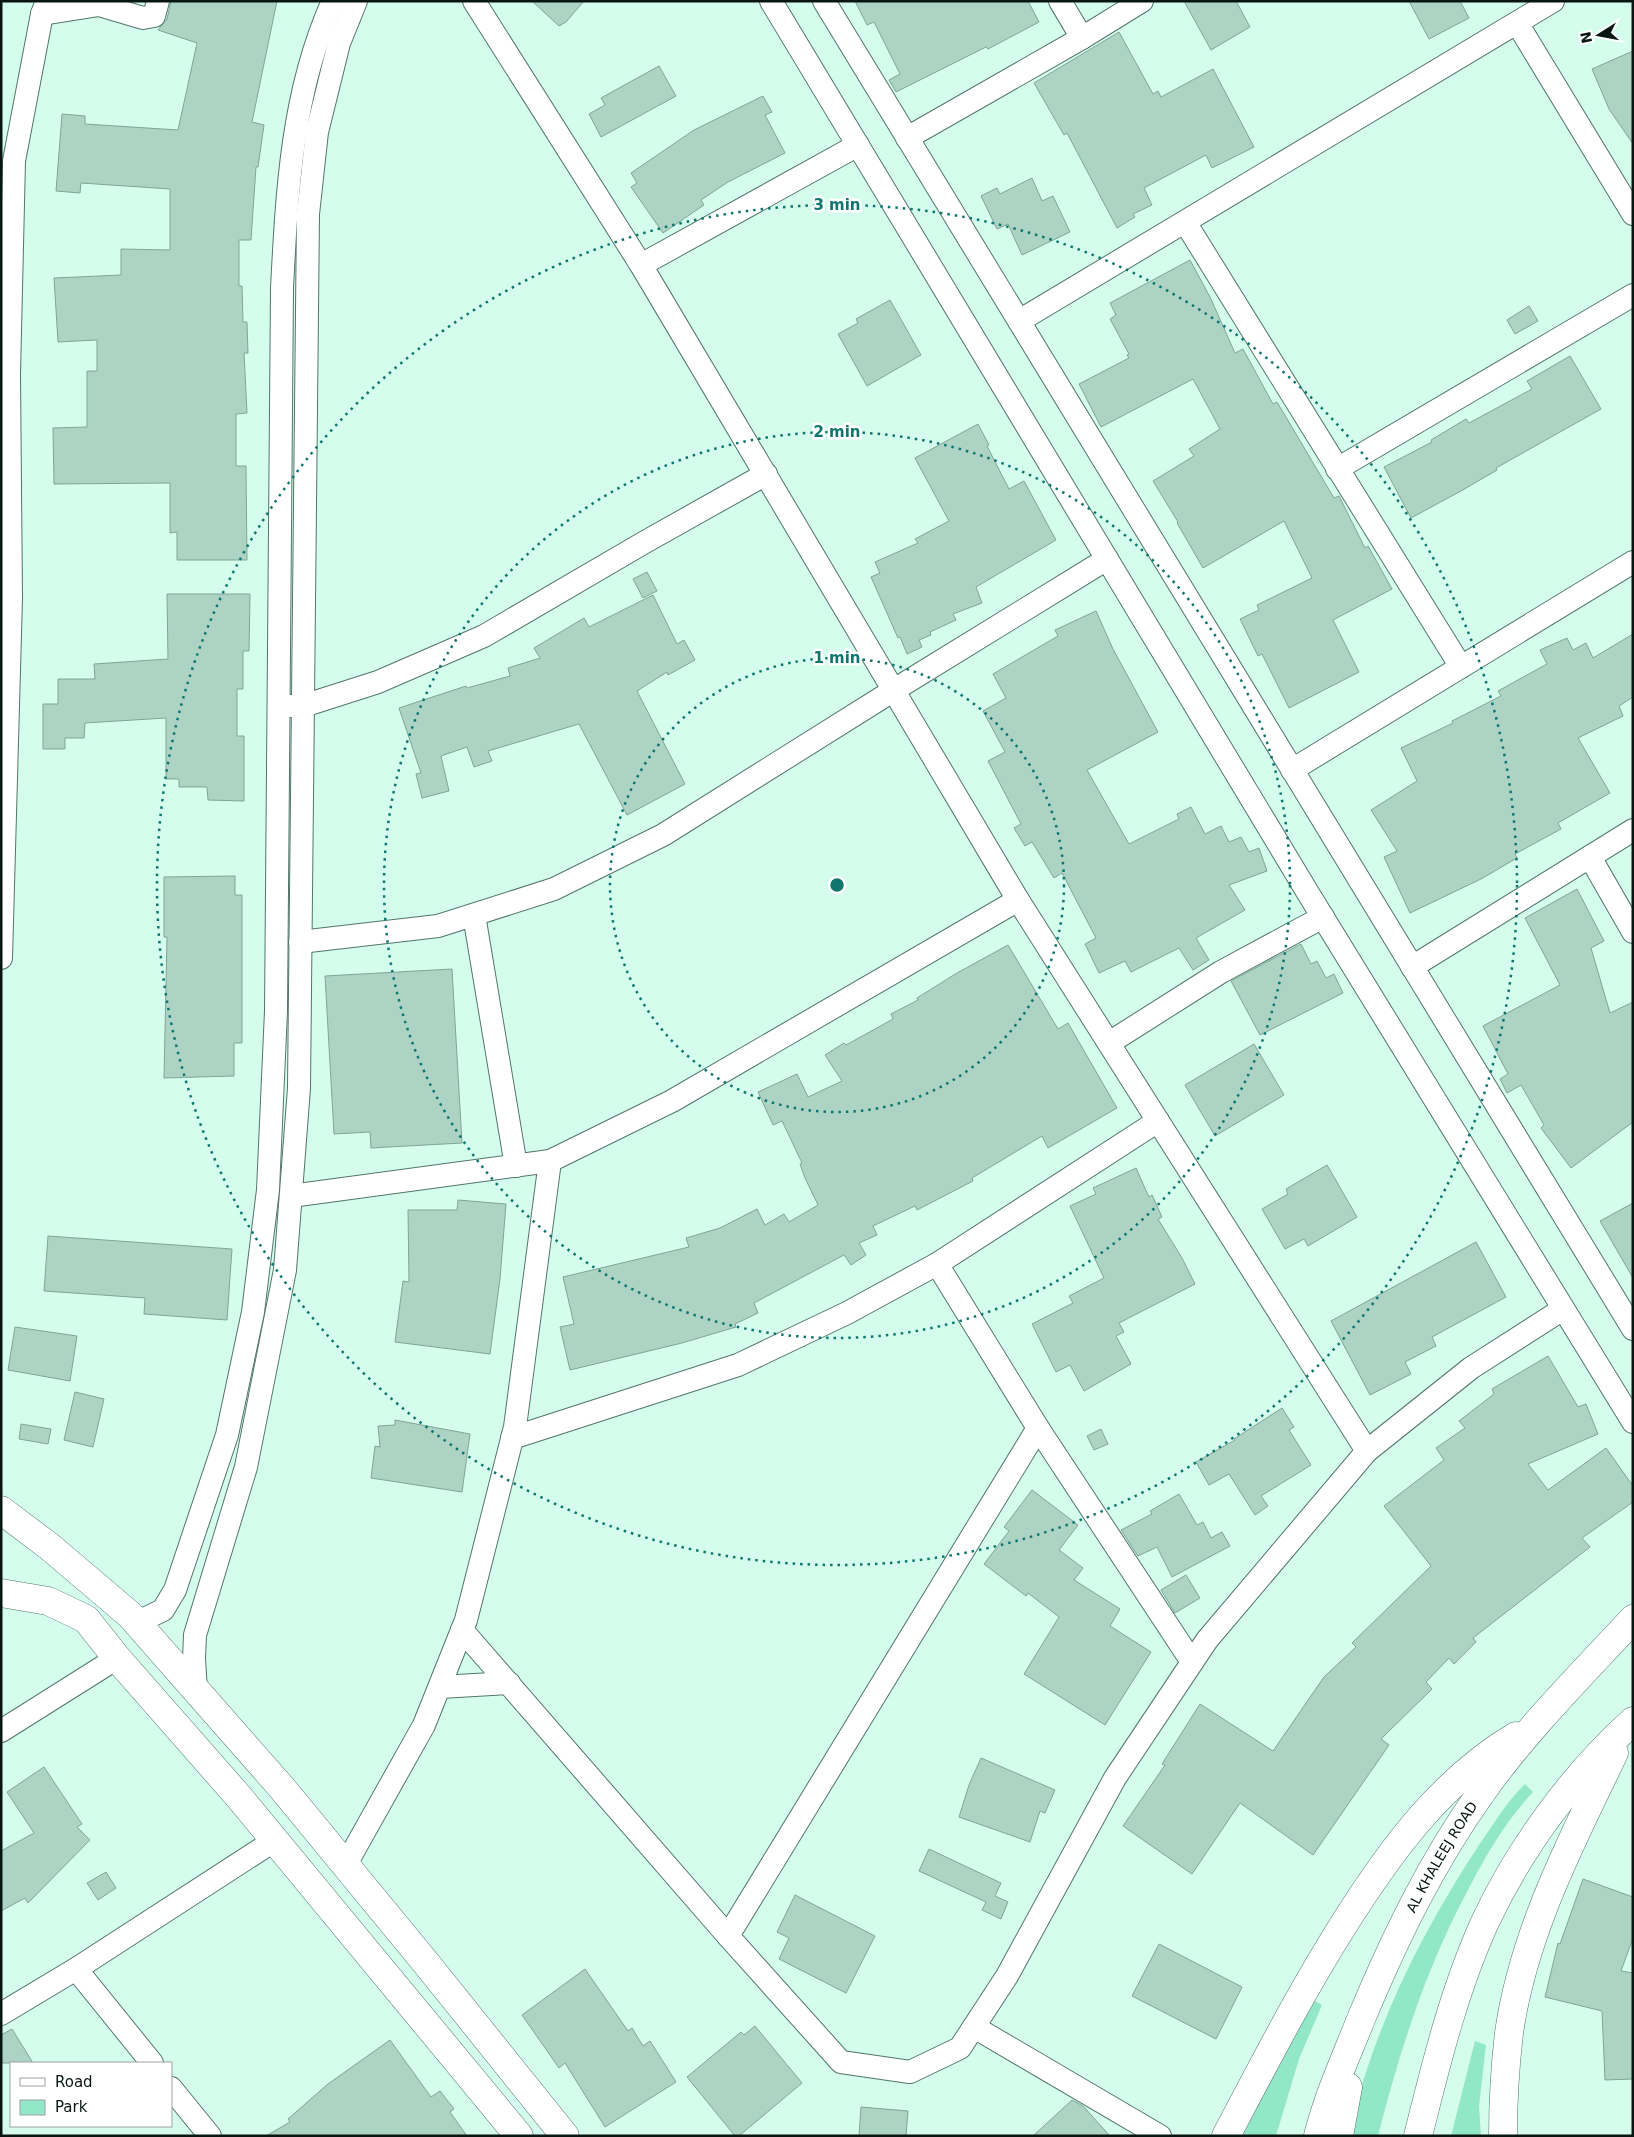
<svg xmlns="http://www.w3.org/2000/svg" width="1634" height="2137" font-family="'DejaVu Sans',sans-serif">
  <style>
    .green { fill: #93e7c9 }
    .building { fill: #add3c4; stroke: #80a597 }
    .lines { fill: none; stroke-linecap: round; stroke-linejoin: round }
    .minor-casing { stroke: #527668; stroke-width: 24 }
    .major-casing { stroke: #527668; stroke-width: 29 }
    .minor { stroke: #fff; stroke-width: 22 }
    .major { stroke: #fff; stroke-width: 28 }
    .ring { fill: none; stroke: #0f766e; stroke-width: 2.5; stroke-dasharray: 2.5 5 }
    .labels { text-anchor: middle; stroke-width: 5; stroke-linejoin: round; paint-order: stroke }
    .street-label { font-size: 14px; fill: #071611; stroke: #fff }
    .centre { fill: #0f766e; stroke: #fff; stroke-width: 2.5 }
    .ring-label { font-size: 15px; text-anchor: middle; font-weight: bold; fill: #0f766e; stroke: #fff; stroke-width: 5; stroke-linejoin: round; paint-order: stroke }
  </style>
  <rect width="100%" height="100%" fill="#d5fded"/>
  <g class="green">
    <path d="M1525,1784L1533,1792C1506,1821 1486,1855 1468,1890C1426,1968 1400,2050 1378,2136H1349C1371,2032 1421,1933 1479,1845C1493,1825 1507,1801 1525,1784Z"/>
    <path d="M1313,2000L1322,2005L1299,2059L1276,2136H1240Z"/>
    <path d="M1475,2041L1486,2045L1479,2106L1481,2136H1451Z"/>
  </g>
  <g class="building">
    <path d="M171,1H277L252,122L264,125L258,167H256L251,240H239V286H242L243,322H247L248,353H244L247,413L236,414V466H246L247,560H177V532L170,533V483L54,484L53,428L87,427V371H97V340L58,342L54,278L121,275V249L170,250V189L81,183L80,193L56,191L62,114L85,116V124L178,130L197,43L158,30L167,19Z"/>
    <path d="M532,1H584L566,22L559,26Z"/>
    <path d="M855,1H1028L1039,22L988,49L986,47L896,92L889,80L900,74L874,22L867,25Z"/>
    <path d="M1184,1H1236L1250,27L1211,50Z"/>
    <path d="M1409,1H1460L1469,18L1429,39Z"/>
    <path d="M1119,32L1153,94L1158,91L1161,97L1213,69L1254,147L1212,168L1206,155L1144,188L1152,205L1133,214L1135,217L1117,228L1067,133L1064,135L1034,83Z"/>
    <path d="M1633,51V144L1609,109L1592,69Z"/>
    <path d="M659,66L676,96L601,137L589,114L605,105L601,98Z"/>
    <path d="M763,96L772,112L765,115L785,153L728,182L701,200L704,205L663,233L631,187L637,183L631,173L694,130Z"/>
    <path d="M1032,178L1042,201L1053,196L1070,232L1022,255L1008,224L997,229L981,196L997,188L1000,194Z"/>
    <path d="M1190,260L1210,297L1235,353L1243,349L1273,404L1277,402L1334,498L1339,496L1365,548L1368,546L1392,589L1333,620L1359,672L1289,708L1262,654L1258,656L1240,619L1259,610L1257,605L1312,578L1284,521L1203,568L1177,523L1178,522L1153,481L1194,456L1189,449L1220,429L1193,379L1101,427L1079,384L1129,358L1127,355L1129,354L1110,319L1116,315L1110,303Z"/>
    <path d="M890,300L921,355L867,386L838,334L858,323L856,319Z"/>
    <path d="M1529,306L1538,321L1515,334L1507,320Z"/>
    <path d="M1570,356L1601,409L1496,468L1497,470L1461,491L1411,518L1384,467L1432,442L1431,440L1466,419L1469,423L1532,389L1527,381Z"/>
    <path d="M978,424L989,445L987,446L1009,489L1024,481L1056,540L976,587L982,603L953,614L956,620L930,632L931,635L919,640L922,647L907,654L900,637L898,638L871,577L880,573L875,562L918,543L915,539L949,521L915,458Z"/>
    <path d="M647,572L657,591L643,598L633,579Z"/>
    <path d="M167,594H250L249,651H243V689H237V736H244V801L208,800L207,787H179V779H166V718L85,723L84,738H65V749H43V704H58V679H95L94,664L168,659Z"/>
    <path d="M653,595L677,644L684,640L695,660L668,675L667,672L637,691L685,784L627,815L579,724L488,751L492,761L474,767L467,747L441,756L449,791L422,798L416,774L421,773L399,708L466,686L467,688L510,676L508,668L540,658L534,648L584,618L589,627Z"/>
    <path d="M1096,611L1113,649L1158,732L1087,770L1129,844L1179,819L1177,814L1191,807L1205,834L1221,826L1229,842L1241,837L1249,852L1259,848L1267,871L1229,885L1245,910L1196,938L1209,960L1193,970L1179,948L1131,972L1125,961L1099,973L1085,944L1096,938L1062,873L1054,878L1032,842L1025,846L1014,828L1021,824L988,761L1005,752L983,711L1006,698L993,674L1058,636L1055,630Z"/>
    <path d="M1633,634V697L1619,706L1623,716L1578,738L1610,793L1558,823L1561,829L1515,854L1517,858L1481,879L1410,913L1384,857L1397,851L1371,810L1417,781L1401,748L1453,723L1452,721L1501,696L1498,691L1547,664L1540,650L1567,638L1573,650L1586,643L1593,658Z"/>
    <path d="M235,876V895H242V1043H234V1076L164,1078L167,937H164V877Z"/>
    <path d="M1577,889L1604,941L1591,948L1610,1013L1633,1002V1122L1571,1168L1541,1128L1544,1125L1521,1085L1507,1093L1500,1079L1508,1074L1483,1026L1560,985L1525,918Z"/>
    <path d="M1301,944L1311,964L1317,961L1326,978L1334,974L1343,993L1260,1035L1231,981Z"/>
    <path d="M1008,945L1058,1029L1068,1023L1117,1108L1048,1148L1042,1136L972,1178L973,1181L917,1210L915,1206L873,1226L877,1235L859,1243L866,1255L851,1265L844,1255L754,1303L758,1313L735,1324L736,1327L682,1343L570,1370L560,1327L574,1324L563,1277L689,1247L686,1238L720,1228L757,1209L765,1225L784,1214L789,1222L818,1205L805,1178L800,1164L802,1163L782,1121L773,1125L758,1092L797,1074L808,1097L842,1081L825,1055L844,1043L846,1045L893,1019L891,1014L918,1000L917,998L957,973Z"/>
    <path d="M452,969L462,1143L371,1148L370,1132L334,1134L325,976Z"/>
    <path d="M1254,1044L1284,1095L1215,1136L1185,1085Z"/>
    <path d="M1327,1165L1357,1217L1308,1246L1304,1239L1285,1249L1262,1209L1288,1194L1286,1189Z"/>
    <path d="M1136,1168L1149,1197L1152,1195L1162,1217L1158,1219L1182,1258L1195,1284L1119,1323L1124,1332L1116,1336L1131,1364L1084,1391L1070,1365L1056,1372L1032,1324L1073,1303L1069,1296L1104,1278L1070,1206L1096,1194L1093,1188Z"/>
    <path d="M458,1200L506,1204L500,1279L490,1354L395,1342L403,1281L409,1282L408,1210H457Z"/>
    <path d="M1633,1203V1278L1600,1221Z"/>
    <path d="M48,1236L232,1249L227,1320L144,1314L145,1298L44,1291Z"/>
    <path d="M1476,1242L1506,1297L1432,1337L1436,1346L1405,1362L1411,1374L1370,1395L1331,1321Z"/>
    <path d="M15,1327L77,1336L70,1381L8,1370Z"/>
    <path d="M1548,1356L1578,1407L1586,1404L1598,1434L1528,1464L1548,1490L1606,1448L1633,1486V1502L1582,1538L1590,1547L1473,1638L1476,1642L1454,1664L1449,1658L1426,1682L1432,1689L1381,1739L1389,1745L1313,1855L1240,1803L1192,1874L1123,1826L1165,1765L1162,1764L1200,1704L1273,1751L1324,1677L1356,1647L1352,1643L1431,1566L1384,1506L1444,1460L1436,1448L1465,1428L1459,1421L1494,1394L1492,1389Z"/>
    <path d="M75,1392L104,1399L93,1447L64,1440Z"/>
    <path d="M1282,1408L1294,1427L1289,1430L1311,1465L1261,1496L1268,1506L1255,1515L1229,1474L1209,1485L1196,1462L1235,1440L1234,1439Z"/>
    <path d="M395,1420L470,1434L462,1492L371,1478L375,1446L380,1447L378,1426L395,1425Z"/>
    <path d="M21,1424L51,1429L48,1444L19,1439Z"/>
    <path d="M1101,1429L1108,1444L1094,1450L1087,1436Z"/>
    <path d="M1032,1490L1078,1525L1059,1550L1083,1568L1074,1580L1120,1609L1110,1626L1151,1652L1105,1725L1024,1674L1059,1617L1028,1593L1026,1596L984,1564L1009,1531L1004,1527Z"/>
    <path d="M1179,1494L1197,1525L1203,1522L1211,1538L1222,1532L1230,1546L1172,1577L1157,1547L1138,1556L1121,1530L1152,1514L1150,1511Z"/>
    <path d="M1186,1575L1200,1598L1175,1613L1161,1590Z"/>
    <path d="M981,1758L1055,1790L1045,1813L1040,1811L1030,1842L959,1817L969,1785Z"/>
    <path d="M44,1767L82,1824L77,1827L90,1840L28,1903L25,1898L1,1911V1851L34,1833L7,1792Z"/>
    <path d="M929,1849L1001,1883L995,1896L1008,1902L1001,1919L982,1910L986,1902L919,1871Z"/>
    <path d="M106,1872L116,1888L98,1900L87,1883Z"/>
    <path d="M1583,1879L1633,1897V1938L1621,1971L1633,1973V2079L1605,2080L1602,2011L1545,1997L1558,1943L1560,1944Z"/>
    <path d="M795,1895L875,1936L846,1993L779,1959L789,1938L777,1932Z"/>
    <path d="M1159,1944L1242,1987L1216,2039L1132,1996Z"/>
    <path d="M585,1969L628,2031L632,2028L643,2046L650,2041L676,2082L605,2127L565,2063L559,2068L522,2015Z"/>
    <path d="M755,2026L802,2083L739,2136H735L687,2077L741,2032L744,2035Z"/>
    <path d="M12,2029L33,2063H1V2035Z"/>
    <path d="M390,2040L431,2097L440,2091L454,2109L450,2112L467,2136H266L290,2122L288,2119L328,2084Z"/>
    <path d="M1072,2100L1083,2106L1110,2136H1033Z"/>
    <path d="M861,2107L908,2111L906,2136H859Z"/>
  </g>
  <g class="lines">
    <g class="minor-casing">
      <g id="minor">
        <path d="M474,1L641,265L1018,900L1367,1451"/>
        <path d="M771,1L1308,893L1633,1422"/>
        <path d="M824,1L1633,1329"/>
        <path d="M1060,1L1082,38L1142,1"/>
        <path d="M99,5L143,18L154,16L158,1"/>
        <path d="M42,14L99,5L100,1"/>
        <path d="M1517,23L1633,214"/>
        <path d="M907,138L1082,38"/>
        <path d="M1185,222L1461,667"/>
        <path d="M641,265L858,145"/>
        <path d="M1019,321L1553,1"/>
        <path d="M1337,469L1633,295"/>
        <path d="M288,706H303L378,682L484,636L645,542L766,474"/>
        <path d="M1292,770L1633,562"/>
        <path d="M1590,857L1633,932"/>
        <path d="M474,915L516,1166"/>
        <path d="M300,942L438,926L554,889L663,835L894,690L1107,559"/>
        <path d="M1,958L11,598L9,374L14,161L42,14L47,1"/>
        <path d="M1412,967L1633,830"/>
        <path d="M1109,1043L1221,972L1323,917"/>
        <path d="M291,1196L550,1161L672,1101L1018,900"/>
        <path d="M937,1264L1038,1428L1192,1662"/>
        <path d="M512,1438L738,1365L847,1313L937,1264L1158,1121"/>
        <path d="M136,1623L163,1610L175,1590L227,1435L253,1312L268,1190L276,1011L282,288C287,191 292,91 333,1"/>
        <path d="M462,1630L728,1936L841,2062L910,2072L960,2048L1007,1976L1115,1778L1207,1640L1367,1451L1471,1368L1563,1309"/>
        <path d="M440,1687L509,1683"/>
        <path d="M196,1691L194,1659L195,1635L246,1467L285,1270L299,1088L308,214L317,132L339,43L356,1"/>
        <path d="M1,1731L117,1658"/>
        <path d="M345,1866L424,1725L466,1620L515,1427L550,1161"/>
        <path d="M728,1936L1038,1428"/>
        <path d="M76,1969L152,2063"/>
        <path d="M1,2014L76,1969L275,1840"/>
        <path d="M974,2027L1160,2136"/>
        <path d="M171,2088L210,2136"/>
      </g>
    </g>
    <g class="major-casing">
      <g id="major">
        <path d="M1,1510L50,1547L130,1615L282,1788L426,1963L565,2136"/>
        <path d="M1,1593L48,1601L86,1619L117,1658L239,1797L519,2136"/>
        <path d="M1226,2136C1264,2064 1301,1992 1344,1924C1390,1851 1441,1781 1516,1736"/>
        <path id="s1" d="M1318,2136C1328,2096 1346,2057 1361,2019C1394,1940 1431,1863 1481,1793C1524,1732 1582,1674 1633,1619"/>
        <path d="M1339,2136L1348,2087"/>
        <path d="M1418,2136C1436,2064 1454,1990 1485,1922C1519,1849 1574,1774 1633,1721"/>
        <path d="M1503,2136C1503,2101 1505,2067 1509,2033C1523,1934 1571,1842 1614,1753"/>
      </g>
    </g>
    <use href="#minor" class="minor"/>
    <use href="#major" class="major"/>
  </g>
  <g class="ring">
    <circle cx="837" cy="885" r="227"/>
    <circle cx="837" cy="885" r="453"/>
    <circle cx="837" cy="885" r="680"/>
  </g>
  <g class="labels">
    <g class="street-label">
      <text dy="5" stroke="none"><textPath href="#s1" startOffset="306">AL KHALEEJ ROAD</textPath></text>
    </g>
  </g>
  <circle cx="837" cy="885" r="8" class="centre"/>
  <g class="ring-label">
    <text x="837" y="210">3 min</text>
    <text x="837" y="437">2 min</text>
    <text x="837" y="663">1 min</text>
  </g>
  <rect width="1634" height="2137" fill="none" stroke="#071611" stroke-width="5"/>
  <rect x="10" y="2062" width="162" height="65" fill="#ffffff" stroke="#9ca2a0"/>
  <rect x="20" y="2078" width="25" height="8" fill="#ffffff" stroke="#9ca2a0"/>
  <text x="55" y="2087" font-size="15" fill="#071611">Road</text>
  <rect x="20" y="2100" width="25" height="15" fill="#93e7c9" stroke="#9ca2a0"/>
  <text x="55" y="2112" font-size="15" fill="#071611">Park</text>
  <g transform="translate(1599 35) rotate(259)" stroke="#ffffff" stroke-width="4" paint-order="stroke">
  <path d="M0-4L9 19L0 12L-9 19Z" fill="#071611"/>
  <text y="-8" font-size="14" font-weight="bold" text-anchor="middle" fill="#071611">N</text>
  </g>
</svg>
